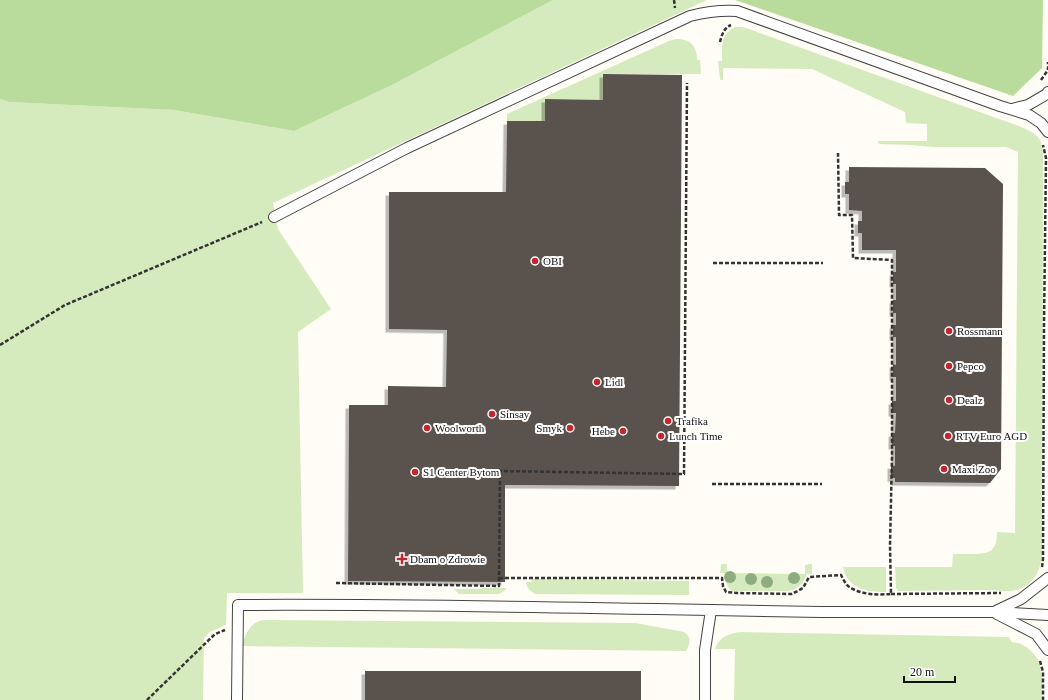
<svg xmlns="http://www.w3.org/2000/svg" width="1048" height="700" font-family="Georgia,serif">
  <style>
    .green { fill: #d5ebbd }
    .forest { fill: #b9dc9c }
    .building { fill: #5a524d; filter: url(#shadow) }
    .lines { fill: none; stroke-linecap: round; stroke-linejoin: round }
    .service-casing { stroke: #444; stroke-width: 12 }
    .path { stroke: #333; stroke-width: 2.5; stroke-dasharray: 4 2; stroke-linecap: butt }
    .service { stroke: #fff; stroke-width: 10 }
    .tree { fill: #8dad7f }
    .poi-dot { fill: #c4262e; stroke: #fff; stroke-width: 1.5 }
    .labels { text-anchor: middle; stroke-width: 4; stroke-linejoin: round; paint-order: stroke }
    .poi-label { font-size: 11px; fill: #111; stroke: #fff; text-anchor: start }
  </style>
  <defs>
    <filter id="shadow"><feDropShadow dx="-3.5" dy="3.5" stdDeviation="0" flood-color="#0004"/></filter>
  </defs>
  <rect width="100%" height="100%" fill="#fffdf5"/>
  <g class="green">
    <path d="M553,0H707L273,203L278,229L331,309L298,332L303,593H227L226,625L210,632L204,638L203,700H0V99L9,102L174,110L294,131L392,85Z"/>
    <path d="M735,27H742L749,29L1019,126C1026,129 1036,133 1040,140C1043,146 1043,154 1043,160L1042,556C1040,571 1034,584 1019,589C1010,593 997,590 988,590C958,590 928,591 898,591L896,588L895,567H952L953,554C960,554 966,554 973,554C990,554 997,551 997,532L1015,533L1018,152L1006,147H933L910,145L880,144L878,143V141H927V124L906,123L905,112L812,69L723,68V80H721L720,79L718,61H722C722,47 720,34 735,27Z"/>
    <path d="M676,39C690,39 697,45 697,60H700L701,74H603V100L545,99V121H507V114L669,41Z"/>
    <path d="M722,564H727V573L805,574V565L809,564H812V574H807C803,584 798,590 787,591H732C726,586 725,581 725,573H720L721,565Z"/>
    <path d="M843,567H886V592C868,592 847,589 843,567Z"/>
    <path d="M533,579L689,581V595L535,594C530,591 527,589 526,582H531Z"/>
    <path d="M482,588H507L504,591L499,594H459L454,589H482Z"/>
    <path d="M263,620L635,623L684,632C692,637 690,643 686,651L242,646C246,634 249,623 263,620Z"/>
    <path d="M741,632L1009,637L1012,642C1027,643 1040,657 1041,671C1043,681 1042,691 1041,700H734L735,649H715C719,637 729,633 741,632Z"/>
  </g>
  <g class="forest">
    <path d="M0,0H553L392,85L294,131L174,110L9,102L0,99Z"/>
    <path d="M735,0H1043L1042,68L1013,96Z"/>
  </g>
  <g class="building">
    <path d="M603,74L682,75L679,486L505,485V582L348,581L349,405H388V386L446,387L447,330L389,329V192H506L507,121H545V99L603,100Z"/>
    <path d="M849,167L985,168L1003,184L1001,469L990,483L895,482V478H891V465L895,466V446H892V433H895L896,413H892V401H896V377H893V364L896,365V337H893V325H896V313H893V300H896V284H893V272H896V250H862V233H858V221H862V211L849,210V194H845V182H849Z"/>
    <rect x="365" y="671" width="276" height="29"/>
  </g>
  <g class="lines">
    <g class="service-casing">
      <g id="service">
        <path d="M1012,109L1028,105L1047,94L1048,92"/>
        <path d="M274,217L407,148L690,16C706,12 721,10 737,11L1000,106L1029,115L1041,123L1048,132"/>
        <path d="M711,610L821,612H994L1048,615"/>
        <path d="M996,611L1021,599L1048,578"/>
        <path d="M997,614L1036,634L1048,650"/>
        <path d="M237,700L238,605C396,604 554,607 711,610L705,650V700"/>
      </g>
    </g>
    <g class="path">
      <path d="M674,0L675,8"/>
      <path d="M720,42C722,34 724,28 731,25"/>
      <path d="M1041,80L1048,70V62"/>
      <path d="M713,263H823"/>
      <path d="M0,345L65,305L262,222"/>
      <path d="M712,484H822"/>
      <path d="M1042,567L1043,559L1044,325L1046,158L1043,145"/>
      <path d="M499,578H722L723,586L726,592L737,593L792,594L803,588L809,577L841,575C843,579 845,583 848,586C860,595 877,595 891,594L890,545L892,456V260L853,258L852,215H839L838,153"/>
      <path d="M336,583L499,586L500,471L684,474L687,83"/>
      <path d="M891,594L1001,593"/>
      <path d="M1040,661L1043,672V700"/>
      <path d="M147,700L215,634L225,630"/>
    </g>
    <use href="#service" class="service"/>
  </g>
  <g class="tree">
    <circle cx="730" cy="577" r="6"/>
    <circle cx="794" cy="578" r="6"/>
    <circle cx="751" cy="579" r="6"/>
    <circle cx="767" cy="582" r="6"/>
  </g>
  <g class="poi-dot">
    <circle cx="535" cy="261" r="4"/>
    <circle cx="949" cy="331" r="4"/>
    <circle cx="949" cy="366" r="4"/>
    <circle cx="597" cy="382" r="4"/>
    <circle cx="949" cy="400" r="4"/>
    <circle cx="492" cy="414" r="4"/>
    <circle cx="668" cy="421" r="4"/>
    <circle cx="427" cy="428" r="4"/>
    <circle cx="570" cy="428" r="4"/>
    <circle cx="623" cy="431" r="4"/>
    <circle cx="661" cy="436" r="4"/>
    <circle cx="948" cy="436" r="4"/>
    <circle cx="944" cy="469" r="4"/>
    <circle cx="415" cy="472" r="4"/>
    <path d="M400 553h4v4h4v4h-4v4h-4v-4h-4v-4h4z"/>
  </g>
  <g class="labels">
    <g class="poi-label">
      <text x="543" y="265">OBI</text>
      <text x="957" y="335">Rossmann</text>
      <text x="957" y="370">Pepco</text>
      <text x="605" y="386">Lidl</text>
      <text x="957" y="404">Dealz</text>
      <text x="500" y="418">Sinsay</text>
      <text x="676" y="425">Trafika</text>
      <text x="435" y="432">Woolworth</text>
      <text x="562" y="432" text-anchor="end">Smyk</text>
      <text x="615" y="435" text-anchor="end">Hebe</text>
      <text x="669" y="440">Lunch Time</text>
      <text x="956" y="440">RTV Euro AGD</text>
      <text x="952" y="473">Maxi Zoo</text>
      <text x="423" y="476">S1 Center Bytom</text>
      <text x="410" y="563">Dbam o Zdrowie</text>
    </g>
  </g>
  <path d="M904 676v6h51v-6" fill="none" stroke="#111111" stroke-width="2"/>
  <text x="910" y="676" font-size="12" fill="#111111" stroke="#ffffff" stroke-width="3" paint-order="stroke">20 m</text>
</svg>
